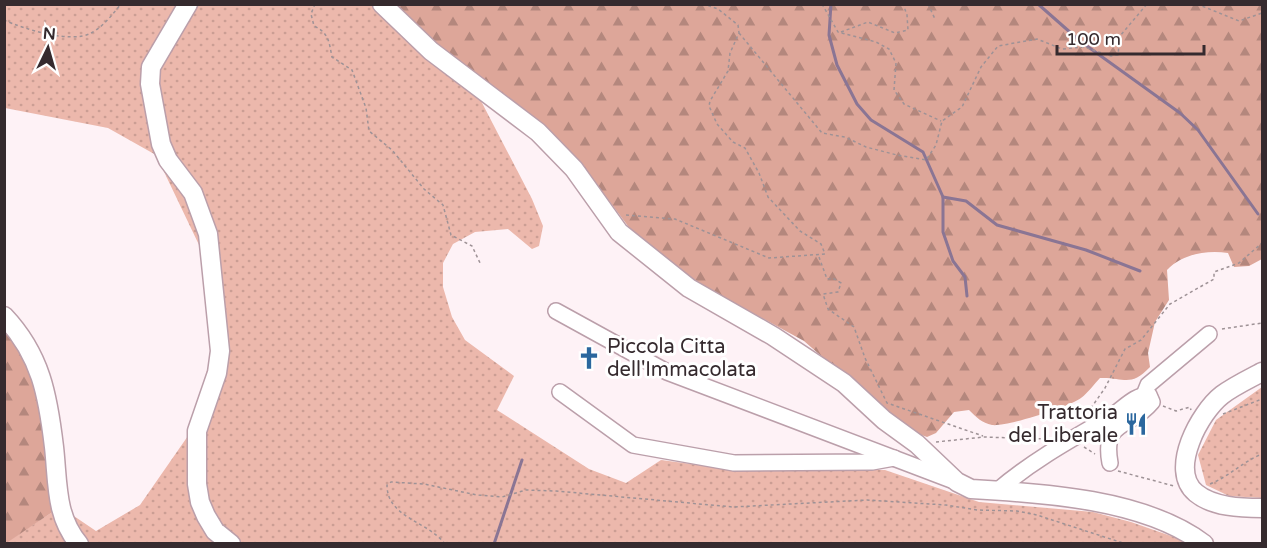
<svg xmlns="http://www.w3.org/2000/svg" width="1267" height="548" font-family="'Varela Round',sans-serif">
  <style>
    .grass { fill: url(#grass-dots) }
    .forest { fill: url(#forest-firs) }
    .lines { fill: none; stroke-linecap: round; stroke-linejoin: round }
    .stream { stroke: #8a7594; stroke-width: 3 }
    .minor-casing { stroke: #bb9faa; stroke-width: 18 }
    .major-casing { stroke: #bb9faa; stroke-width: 21 }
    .path { stroke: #9e9296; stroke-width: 1.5; stroke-dasharray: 3 3; stroke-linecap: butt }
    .minor { stroke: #fff; stroke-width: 15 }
    .major { stroke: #fff; stroke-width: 18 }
    .labels { text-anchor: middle; stroke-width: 6; stroke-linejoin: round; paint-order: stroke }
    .poi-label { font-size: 20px; fill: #352a2e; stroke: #fff; text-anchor: start }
  </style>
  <defs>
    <pattern id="grass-dots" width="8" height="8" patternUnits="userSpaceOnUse" patternTransform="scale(1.5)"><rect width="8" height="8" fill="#ecb8ac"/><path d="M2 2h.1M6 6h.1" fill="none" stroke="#cb9e94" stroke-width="1.8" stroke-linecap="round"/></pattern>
    <pattern id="forest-firs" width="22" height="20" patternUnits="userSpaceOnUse" patternTransform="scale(1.5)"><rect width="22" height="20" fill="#dda699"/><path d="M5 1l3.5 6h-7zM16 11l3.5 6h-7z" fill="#b4877d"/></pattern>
  </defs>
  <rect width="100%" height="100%" fill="#fef2f6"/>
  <g class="grass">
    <path d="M4,5H376L480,99L532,199L543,226L539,246L532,249L508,229L475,232L453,244L443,263V287L452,317L465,340L514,376L497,410L589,469L626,483L661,460L729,469L885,470L979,502L1093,512L1131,522L1191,543H5L54,511L65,510L96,531L140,505L190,433L212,352L200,247L156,155L108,128L5,108Z"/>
    <path d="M1262,387V498L1229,496L1206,485L1198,455L1216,420Z"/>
  </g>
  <g class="forest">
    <path d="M397,5H1262V259L1249,266L1234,267L1228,253C1206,250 1182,254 1167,270L1169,300L1155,322L1148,353L1150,367C1130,388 1124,377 1100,378C1094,384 1088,393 1081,398C1069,407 1006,427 992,425C982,423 976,417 969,410L954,412L936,433L927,437L913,432L883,410L804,341L705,287L640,242L582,165L519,107L430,40Z"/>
    <path d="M4,325C19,345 34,371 39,395C47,434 45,473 54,511L5,544Z"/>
  </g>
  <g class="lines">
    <g class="stream">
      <path d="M831,4L829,35L837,65L857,104L871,120L923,152L943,197V232L953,261L965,277L967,296"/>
      <path d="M1038,4L1080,41L1180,113L1198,130L1258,214"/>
      <path d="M943,197L966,201L997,225L1086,250L1140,271"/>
      <path d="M494,544L522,460"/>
    </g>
    <g class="minor-casing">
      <g id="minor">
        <path d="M556,311L667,372L954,481"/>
        <path d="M560,392L633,445L734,463L872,462L894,458"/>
        <path d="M1144,395L1148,385L1209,334"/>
        <path d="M997,491C1032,461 1070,440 1110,417C1122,410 1135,394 1149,395L1152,402C1129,430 1102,419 1110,463"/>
      </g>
    </g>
    <g class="major-casing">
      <g id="major">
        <path d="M188,4L151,67L150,84L161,144L168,160L193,193L208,234L220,351L217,373L197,431V484L200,502L206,516L215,531L231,544"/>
        <path d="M382,4L431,51L538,132L574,169L619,232L689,288L773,336L844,383L884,420L917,444L957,482L971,489C1043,493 1145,499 1204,544"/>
        <path d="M4,316C41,355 48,396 54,447C58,482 55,516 79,544"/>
        <path d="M1262,372C1249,379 1234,386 1222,395C1200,412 1168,470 1196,493C1213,507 1241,508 1262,508"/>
      </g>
    </g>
    <g class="path">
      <path d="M315,4L311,14L314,26C329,33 329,42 332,57L352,70L366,108L369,131L392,150L424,189L443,205L451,235L472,246L481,265"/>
      <path d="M822,4L838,32L876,42L889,49L896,63L894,90L904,104L941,121"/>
      <path d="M928,4L935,19"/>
      <path d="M1197,4L1239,21L1262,13"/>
      <path d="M4,20C24,29 71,44 91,33C103,27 112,15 121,4"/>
      <path d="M841,32L868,22L895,33L908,30L907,15L903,4"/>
      <path d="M739,33L822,133L845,137L866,147L897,155L926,160L936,145L942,121L962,107L981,67L998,46L1037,39L1062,49L1084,47L1111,56L1118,55L1120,36L1147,4"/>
      <path d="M626,215L675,219L769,258L825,254L821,244L800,231L768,197L759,173L745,148L733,142L717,124L709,106L710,101L728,71L730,53L739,33L738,25L718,9L704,4"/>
      <path d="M819,257L827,279L833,278L841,283L838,292L823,294L828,309L854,327L865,358L887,403L983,436"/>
      <path d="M1222,329L1262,323"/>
      <path d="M1163,406L1176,411L1190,407L1191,410"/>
      <path d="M1223,414L1262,399"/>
      <path d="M1084,418L1105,388L1125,349L1141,340L1170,304L1214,279V272L1239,263L1262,243"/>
      <path d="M936,442L984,437L1045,439"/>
      <path d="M1084,447L1095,454"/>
      <path d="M1118,471L1174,486"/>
      <path d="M1210,484C1230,476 1242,462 1262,454"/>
      <path d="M445,544C428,521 387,518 387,485L391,482L424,484L477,495L502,497L526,490L556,491L733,507L867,500L946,505L977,510L1017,511L1037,515L1126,544"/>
    </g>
    <use href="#minor" class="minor"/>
    <use href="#major" class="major"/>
  </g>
  <defs>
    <g id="church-bare" transform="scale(1.8)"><path d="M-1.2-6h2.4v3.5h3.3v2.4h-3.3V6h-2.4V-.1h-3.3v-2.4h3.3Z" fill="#2b679e" stroke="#fff" stroke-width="2.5" paint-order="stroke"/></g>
    <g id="restaurant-bare" transform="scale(1.8)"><path d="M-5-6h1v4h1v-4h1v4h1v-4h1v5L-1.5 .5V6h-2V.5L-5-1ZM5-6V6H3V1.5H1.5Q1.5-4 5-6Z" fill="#2b679e" stroke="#fff" stroke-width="2.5" paint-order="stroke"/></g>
  </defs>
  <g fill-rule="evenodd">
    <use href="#church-bare" x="589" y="358"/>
    <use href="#restaurant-bare" x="1136" y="424"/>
  </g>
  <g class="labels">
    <g class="poi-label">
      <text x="607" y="353">Piccola Citta<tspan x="607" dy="23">dell'Immacolata</tspan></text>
      <text x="1118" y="419" text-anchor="end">Trattoria<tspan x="1118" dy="23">del Liberale</tspan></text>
    </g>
  </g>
  <rect width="1267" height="548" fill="none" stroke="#352a2e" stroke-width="12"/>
  <g transform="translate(48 48) rotate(5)" stroke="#ffffff" stroke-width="4.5" paint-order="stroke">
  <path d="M0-4.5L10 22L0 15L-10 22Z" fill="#352a2e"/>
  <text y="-9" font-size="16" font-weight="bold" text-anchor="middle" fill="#352a2e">N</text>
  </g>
  <path d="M1057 45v9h147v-9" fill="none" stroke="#352a2e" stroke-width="3"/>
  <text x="1066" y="45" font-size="18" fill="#352a2e" stroke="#ffffff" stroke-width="4.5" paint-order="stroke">100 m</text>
</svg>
